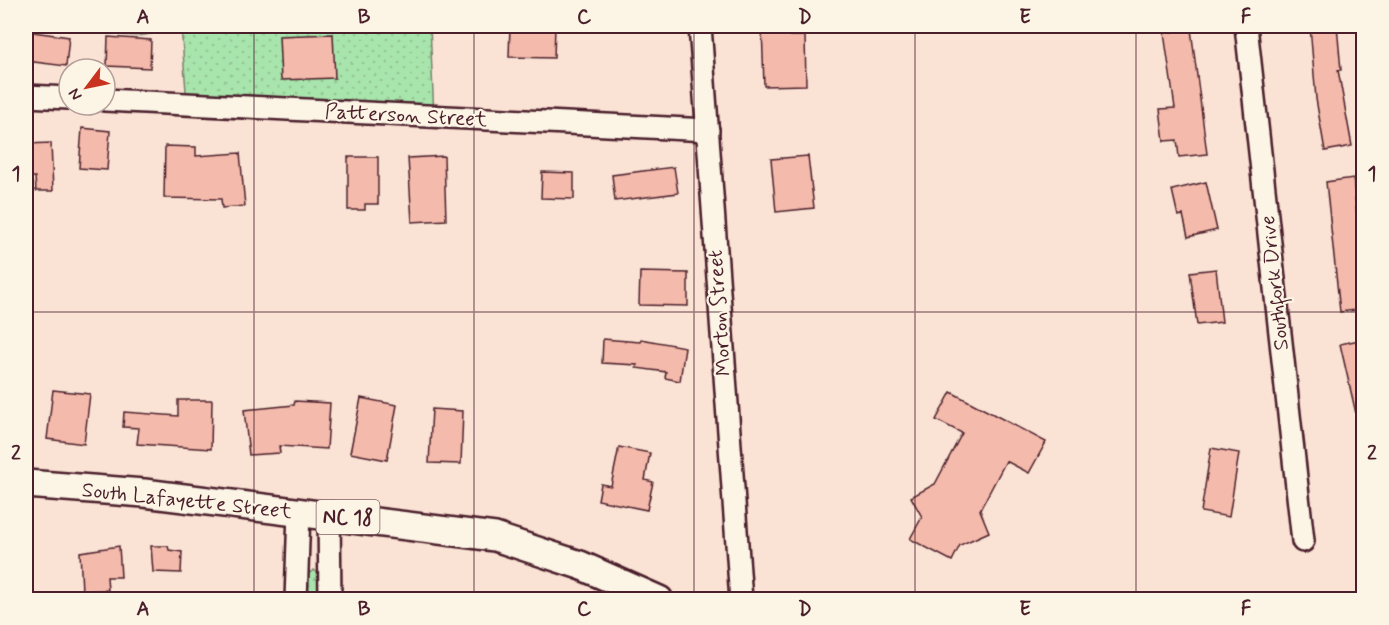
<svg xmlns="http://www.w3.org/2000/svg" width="1389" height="625" font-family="Mynerve,sans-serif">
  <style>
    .grass { fill: url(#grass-dots); stroke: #79826c; stroke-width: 1.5 }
    .forest { fill: url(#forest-firs); stroke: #79826c; stroke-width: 1.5 }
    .building { fill: #f4baab; stroke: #4a1f2b; stroke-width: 1.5 }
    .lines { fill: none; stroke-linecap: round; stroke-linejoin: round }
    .minor-casing { stroke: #4a1f2b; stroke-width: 26 }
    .major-casing { stroke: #4a1f2b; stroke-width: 32 }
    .minor { stroke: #fcf5e5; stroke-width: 21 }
    .major { stroke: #fcf5e5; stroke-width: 27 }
    .grid { fill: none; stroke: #4a1f2b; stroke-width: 1.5; stroke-opacity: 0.55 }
    .labels { text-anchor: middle; stroke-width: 4.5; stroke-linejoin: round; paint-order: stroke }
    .shield { fill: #fcf5e5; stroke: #7f5f63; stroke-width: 1.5 }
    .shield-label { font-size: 20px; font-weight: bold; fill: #4a1f2b }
    .street-label { font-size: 21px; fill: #4a1f2b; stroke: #fcf5e5 }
    .neatline { fill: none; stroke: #4a1f2b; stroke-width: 2 }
    .grid-label { font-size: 20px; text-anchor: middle; font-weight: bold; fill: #4a1f2b }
  </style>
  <defs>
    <pattern id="grass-dots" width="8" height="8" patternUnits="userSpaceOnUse" patternTransform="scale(1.5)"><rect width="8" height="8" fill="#a8e5ac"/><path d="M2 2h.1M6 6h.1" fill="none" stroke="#92c494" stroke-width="1.8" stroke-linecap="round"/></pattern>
    <pattern id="forest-firs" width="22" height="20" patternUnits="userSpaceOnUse" patternTransform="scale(1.5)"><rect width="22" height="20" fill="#a8e5ac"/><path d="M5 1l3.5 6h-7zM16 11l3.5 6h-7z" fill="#92c494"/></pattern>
  </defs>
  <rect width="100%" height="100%" fill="#fae3d4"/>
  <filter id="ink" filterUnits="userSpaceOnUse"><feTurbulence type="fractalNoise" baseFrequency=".0167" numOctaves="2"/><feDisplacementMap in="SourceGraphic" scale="12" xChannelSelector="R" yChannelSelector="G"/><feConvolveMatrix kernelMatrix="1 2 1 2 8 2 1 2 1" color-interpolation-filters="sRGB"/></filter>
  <g filter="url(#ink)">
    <g class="grass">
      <path d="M181,26H430L434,117L187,104Z"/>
      <path d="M314,570L320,576V599L307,600L308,574Z"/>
    </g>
    <path class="forest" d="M104,26H165C151,40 119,38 104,26Z"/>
    <g class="building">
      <path d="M510,26H555L554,58L509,57Z"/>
      <path d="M762,26H790V36H805L806,85L764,86Z"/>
      <path d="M1310,26H1337L1341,70H1338L1352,146L1325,151L1316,99Z"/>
      <path d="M1191,29L1207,154L1179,157L1177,140L1164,141L1160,109L1175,108L1164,33Z"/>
      <path d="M26,31L69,37L66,66L26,61Z"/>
      <path d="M333,34L335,78L281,80L279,36Z"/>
      <path d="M108,37L151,40L150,68L107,66Z"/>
      <path d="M82,128L110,131L107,170L79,168Z"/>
      <path d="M51,143L53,191H36L35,177H26V144Z"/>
      <path d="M165,146L196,147V156L240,153L245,206L222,208L221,199L164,198Z"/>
      <path d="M444,156L446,220L412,222L408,158Z"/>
      <path d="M808,156L814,208L776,212L771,159Z"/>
      <path d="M348,157H378V204H365V210H348Z"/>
      <path d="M674,167L678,193L615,201L612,175Z"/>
      <path d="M542,172L574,173V199L541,198Z"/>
      <path d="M1353,178L1364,282V309L1340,312L1326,182Z"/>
      <path d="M1206,182L1217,230L1188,237L1183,215L1178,216L1172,190Z"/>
      <path d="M1216,269L1222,322L1197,325L1190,272Z"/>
      <path d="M640,272L688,273V306L639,305Z"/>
      <path d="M603,339L640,342L641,339L685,347L680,381L665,378L666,372L636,368L637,365L602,363Z"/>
      <path d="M1364,339V418H1357L1340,344Z"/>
      <path d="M53,390L90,394L84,444L47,439Z"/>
      <path d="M951,392L1046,442L1029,473L1006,461L980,510L989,532L960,545L952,561L910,539L922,517L911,497L935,484L962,433L936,420Z"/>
      <path d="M361,398L397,405L387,460L350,453Z"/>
      <path d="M178,400H212L211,449L137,444L139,428L123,427L124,412L178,416Z"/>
      <path d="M295,401L330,403L327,449L279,446L280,453L249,455L244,410L294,405Z"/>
      <path d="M432,409L463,411L461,464L429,463Z"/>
      <path d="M619,447L650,453L645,480L653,482L647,510L598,500L601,484L611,486Z"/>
      <path d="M1211,448L1239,453L1229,517L1201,512Z"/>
      <path d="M119,546L121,577H107L108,590L82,591L80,552Z"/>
      <path d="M151,546H168L169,550L182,552L181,573L153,572Z"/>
    </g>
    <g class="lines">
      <g class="minor-casing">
        <g id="minor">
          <path d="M700,26L741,600"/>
          <path d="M1246,26L1303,541"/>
          <path d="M26,96L69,98"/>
          <path d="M105,100L708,130"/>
          <path d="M329,515L330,600"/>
          <path d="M296,600L299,511"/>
        </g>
      </g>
      <g class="major-casing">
        <path id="major" d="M26,484L144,493L495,537L580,565L659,600"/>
      </g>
      <use href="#minor" class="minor"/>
      <use href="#major" class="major"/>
    </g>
  </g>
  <path class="grid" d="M254,26V600M474,26V600M694,26V600M915,26V600M1136,26V600M26,312H1364"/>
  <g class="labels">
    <rect class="shield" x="316.5" y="500" width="63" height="34" rx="4.5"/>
    <g class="shield-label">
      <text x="348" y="524">NC 18</text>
    </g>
    <g class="street-label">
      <text transform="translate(406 115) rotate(3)" y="7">Patterson Street</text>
      <text transform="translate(1274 283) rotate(-96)" y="7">Southfork Drive</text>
      <text transform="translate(719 313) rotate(-94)" y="7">Morton Street</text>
      <text transform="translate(187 500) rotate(6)" y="7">South Lafayette Street</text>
    </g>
  </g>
  <rect width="1389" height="625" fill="none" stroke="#fcf5e5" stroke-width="66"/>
  <g transform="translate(87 87) rotate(238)"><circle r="28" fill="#fcf5e5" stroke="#b59f9b" stroke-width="1.5"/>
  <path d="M0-4.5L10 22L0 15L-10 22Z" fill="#c8321e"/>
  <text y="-9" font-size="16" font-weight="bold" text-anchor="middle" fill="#4a1f2b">N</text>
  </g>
  <rect x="33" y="33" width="1323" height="559" class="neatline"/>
  <g class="grid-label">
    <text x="143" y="23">A</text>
    <text x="364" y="23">B</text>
    <text x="584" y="23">C</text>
    <text x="805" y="23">D</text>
    <text x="1025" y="23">E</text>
    <text x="1246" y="23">F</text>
    <text x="16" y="180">1</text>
    <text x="1372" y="180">1</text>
    <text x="16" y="459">2</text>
    <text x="1372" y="459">2</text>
    <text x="143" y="615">A</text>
    <text x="364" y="615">B</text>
    <text x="584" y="615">C</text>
    <text x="805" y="615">D</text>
    <text x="1025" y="615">E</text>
    <text x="1246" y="615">F</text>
  </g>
</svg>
